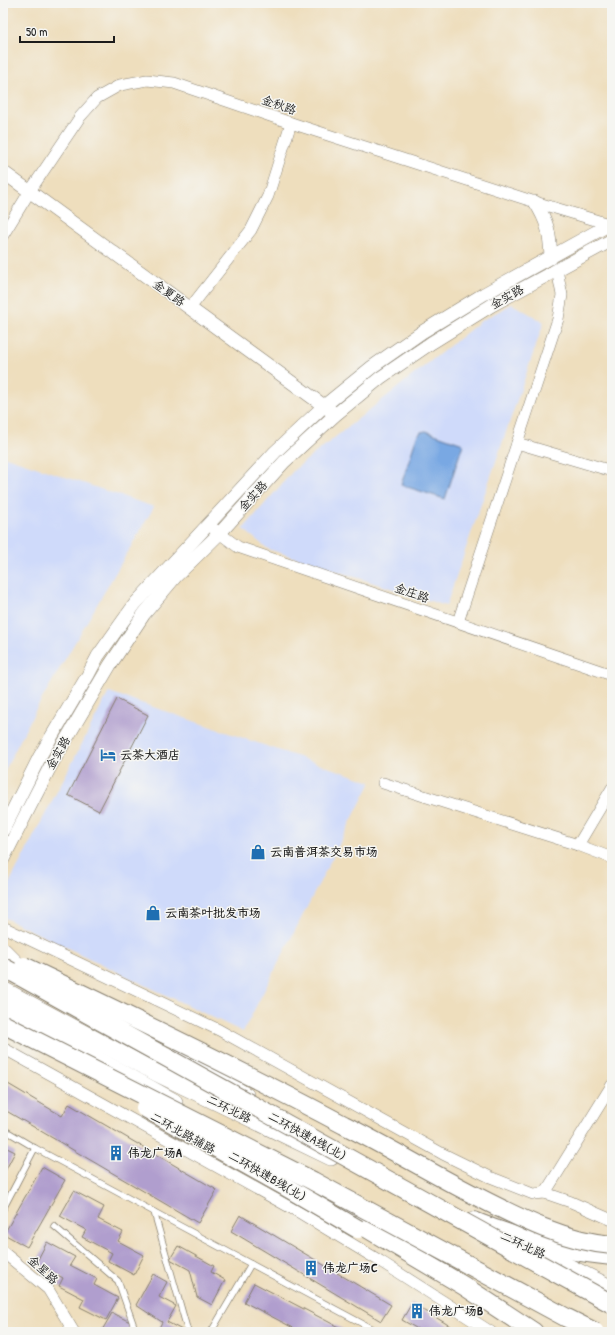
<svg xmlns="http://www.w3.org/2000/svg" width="615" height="1335" font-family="'Patrick Hand','LXGW WenKai TC',sans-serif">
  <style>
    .built { fill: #cfdafa }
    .water { fill: #79a8e3; stroke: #4a6280 }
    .building { fill: #b09ece }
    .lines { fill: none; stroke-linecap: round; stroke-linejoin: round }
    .service-casing { stroke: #857d6c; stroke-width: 7 }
    .minor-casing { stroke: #857d6c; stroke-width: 12 }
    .tertiary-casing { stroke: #857d6c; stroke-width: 14 }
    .primary-casing { stroke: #857d6c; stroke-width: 18 }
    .trunk-casing { stroke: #857d6c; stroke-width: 20 }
    .service { stroke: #fff; stroke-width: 5.5 }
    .minor { stroke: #fff; stroke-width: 11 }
    .tertiary { stroke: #fff; stroke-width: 13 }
    .primary { stroke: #fff; stroke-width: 17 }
    .trunk { stroke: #fff; stroke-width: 18 }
    .trunk-bridge-casing { stroke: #857d6c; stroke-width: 20; stroke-linecap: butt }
    .trunk-bridge { stroke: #fff; stroke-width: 18 }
    .labels { text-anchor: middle; stroke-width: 3; stroke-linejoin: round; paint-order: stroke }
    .street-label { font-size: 12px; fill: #1c1c1c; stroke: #f6f6f2 }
    .poi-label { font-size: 12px; font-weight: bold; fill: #1c1c1c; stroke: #f6f6f2; text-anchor: start }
  </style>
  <rect width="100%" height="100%" fill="#f6f6f2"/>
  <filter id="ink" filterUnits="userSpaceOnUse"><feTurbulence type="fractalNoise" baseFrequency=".025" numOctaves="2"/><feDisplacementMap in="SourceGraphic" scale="8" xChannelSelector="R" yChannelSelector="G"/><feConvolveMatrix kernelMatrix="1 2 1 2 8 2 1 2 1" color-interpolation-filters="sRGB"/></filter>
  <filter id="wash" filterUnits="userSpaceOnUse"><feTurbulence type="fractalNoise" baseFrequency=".012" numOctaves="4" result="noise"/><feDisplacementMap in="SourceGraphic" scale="16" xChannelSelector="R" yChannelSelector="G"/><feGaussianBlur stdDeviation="0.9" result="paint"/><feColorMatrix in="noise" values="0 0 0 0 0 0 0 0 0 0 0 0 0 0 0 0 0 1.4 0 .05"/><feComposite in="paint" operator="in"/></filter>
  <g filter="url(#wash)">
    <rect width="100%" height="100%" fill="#eedebd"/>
    <g class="built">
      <path d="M512,304L544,322L446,606L268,549L243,529L294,470L481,321Z"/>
      <path d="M3,456L154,507L36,709L3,774Z"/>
      <path d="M109,692L371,782L243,1032L3,917V895Z"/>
    </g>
    <path class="water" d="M426,431L463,444L445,499L401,485L417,436L421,432Z"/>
    <g id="blocks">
      <g class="building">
        <path d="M117,699L148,715L99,811L68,795Z"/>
        <path d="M3,1081L62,1116L69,1104L217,1190L198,1223L3,1109Z"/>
        <path d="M3,1146L15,1152L3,1175Z"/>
        <path d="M42,1167L65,1180L27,1247L4,1234Z"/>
        <path d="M74,1191L104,1207L98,1219L123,1232L118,1241L144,1255L134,1275L108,1261L112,1253L82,1237L86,1230L60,1216Z"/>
        <path d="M240,1215L391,1305L381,1321L231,1231Z"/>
        <path d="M47,1242L75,1257L70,1265L97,1279L94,1285L118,1298L106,1320L80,1307L84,1299L59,1286L63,1278L36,1263Z"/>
        <path d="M178,1246L214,1266L211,1272L225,1280L212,1305L197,1297L190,1270L170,1259Z"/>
        <path d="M153,1274L167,1282L159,1297L176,1306L167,1322L182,1330L180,1332H157L162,1322L136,1305Z"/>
        <path d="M254,1283L348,1332H301L244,1302Z"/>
        <path d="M412,1303L460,1332H423L402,1320Z"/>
        <path d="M112,1313L132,1323L127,1332H101Z"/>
      </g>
    </g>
  </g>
  <g filter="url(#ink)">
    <use href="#blocks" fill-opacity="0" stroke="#857d6c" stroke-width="1"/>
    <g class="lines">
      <g class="service-casing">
        <g id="service">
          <path d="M3,1129L35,1148"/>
          <path d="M3,1209L35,1148L251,1264L211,1332"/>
          <path d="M154,1212L188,1332"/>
          <path d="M54,1226L118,1281L136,1332"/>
          <path d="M251,1264L378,1332"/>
        </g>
      </g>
      <g class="minor-casing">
        <g id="minor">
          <path d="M3,235L30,191L80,117L97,98L120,85L147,80L174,83L291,123L535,202L612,225"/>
          <path d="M190,308L251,230L268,196L291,123"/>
          <path d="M517,443L612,471"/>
          <path d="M214,529L238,547L612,675"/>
          <path d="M458,622L558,319L562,295L557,270"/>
          <path d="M383,783L578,845L612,858"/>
          <path d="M578,845L612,788"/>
          <path d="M3,927L219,1030L443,1154L490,1177L533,1194L545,1193L612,1085"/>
          <path d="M3,1048L302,1214L380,1261L491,1332"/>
          <path d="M178,1049L248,1094"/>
          <path d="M545,1193L571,1202L612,1220"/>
          <path d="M3,1252L48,1289L74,1332"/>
        </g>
      </g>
      <g class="tertiary-casing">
        <g id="tertiary">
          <path d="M3,172L331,411"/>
          <path d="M535,202C548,222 550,234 551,258"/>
          <path d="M3,830L40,756L88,675L98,656L135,604L275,452L324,406L372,367L422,332L484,294L612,223"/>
          <path d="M3,859L51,765L110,665L144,614L176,576L220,533L284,462L335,415L380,378L431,343L492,305L612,240"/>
        </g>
      </g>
      <g class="primary-casing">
        <g id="primary">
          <path d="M3,951L31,979"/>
          <path d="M3,990L157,1073L331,1157"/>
          <path d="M3,1007L174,1102"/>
          <path d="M521,1243L612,1289"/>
        </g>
      </g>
      <g class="trunk-casing">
        <g id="trunk">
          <path d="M346,1216L464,1286L534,1332"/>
          <path d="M474,1221C519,1239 564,1252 612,1256"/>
        </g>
      </g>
      <use href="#service" class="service"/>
      <use href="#minor" class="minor"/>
      <use href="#tertiary" class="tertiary"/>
      <use href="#primary" class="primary"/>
      <use href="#trunk" class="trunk"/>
      <g class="trunk-bridge-casing">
        <g id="trunk-bridge">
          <path d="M24,966C131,1017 239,1069 344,1125C390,1148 434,1175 480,1198C521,1219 565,1241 612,1245"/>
          <path d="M3,967L612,1304"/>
          <path d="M3,1024L313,1181L567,1318L595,1332"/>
          <path d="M145,1108L286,1187L358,1229"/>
        </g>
      </g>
      <use href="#trunk-bridge" class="trunk-bridge"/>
    </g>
  </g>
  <defs>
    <g id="hotel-bare" transform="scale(1.2)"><path d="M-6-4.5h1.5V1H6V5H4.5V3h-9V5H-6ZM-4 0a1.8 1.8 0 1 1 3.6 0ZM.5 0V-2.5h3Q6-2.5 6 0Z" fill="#1f6fb2" stroke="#f6f6f2" stroke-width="2.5" paint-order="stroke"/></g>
    <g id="shop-bare" transform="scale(1.2)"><path d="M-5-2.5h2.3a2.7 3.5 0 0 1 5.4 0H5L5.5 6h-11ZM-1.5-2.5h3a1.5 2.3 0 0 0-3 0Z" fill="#1f6fb2" stroke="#f6f6f2" stroke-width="2.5" paint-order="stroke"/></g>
    <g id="building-bare" transform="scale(1.2)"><path d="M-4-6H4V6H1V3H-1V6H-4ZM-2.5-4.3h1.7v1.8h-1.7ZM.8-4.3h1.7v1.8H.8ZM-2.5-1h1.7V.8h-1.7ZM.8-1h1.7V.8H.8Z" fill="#1f6fb2" stroke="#f6f6f2" stroke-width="2.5" paint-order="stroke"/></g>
  </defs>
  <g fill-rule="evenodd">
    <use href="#hotel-bare" x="108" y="755"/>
    <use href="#shop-bare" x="258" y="852"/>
    <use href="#shop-bare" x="153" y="913"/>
    <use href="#building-bare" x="116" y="1153"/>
    <use href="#building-bare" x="311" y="1268"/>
    <use href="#building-bare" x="417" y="1311"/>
  </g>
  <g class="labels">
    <g class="street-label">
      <text transform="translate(279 105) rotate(19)" y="4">金秋路</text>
      <text transform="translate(169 293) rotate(36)" y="4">金夏路</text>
      <text transform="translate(507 297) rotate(-29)" y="4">金实路</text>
      <text transform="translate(253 496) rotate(-48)" y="4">金实路</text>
      <text transform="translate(412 593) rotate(19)" y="4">金庄路</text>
      <text transform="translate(58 753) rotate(-60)" y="4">金实路</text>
      <text transform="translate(229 1109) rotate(26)" y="4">二环北路</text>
      <text transform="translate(183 1133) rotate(29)" y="4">二环北路辅路</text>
      <text transform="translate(307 1136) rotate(29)" y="4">二环快速A线(北)</text>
      <text transform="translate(267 1176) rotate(30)" y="4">二环快速B线(北)</text>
      <text transform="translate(523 1245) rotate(25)" y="4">二环北路</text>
      <text transform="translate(43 1270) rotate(43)" y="4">金星路</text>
    </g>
    <g class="poi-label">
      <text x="120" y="759">云茶大酒店</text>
      <text x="270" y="856">云南普洱茶交易市场</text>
      <text x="165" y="917">云南茶叶批发市场</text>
      <text x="128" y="1157">伟龙广场A</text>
      <text x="323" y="1272">伟龙广场C</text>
      <text x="429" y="1315">伟龙广场B</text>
    </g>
  </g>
  <rect width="615" height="1335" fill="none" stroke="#f6f6f2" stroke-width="16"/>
  <path d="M20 36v6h94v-6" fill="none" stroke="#1c1c1c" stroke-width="2"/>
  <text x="26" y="36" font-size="12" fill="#1c1c1c" stroke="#f6f6f2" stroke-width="3" paint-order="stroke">50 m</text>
</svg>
